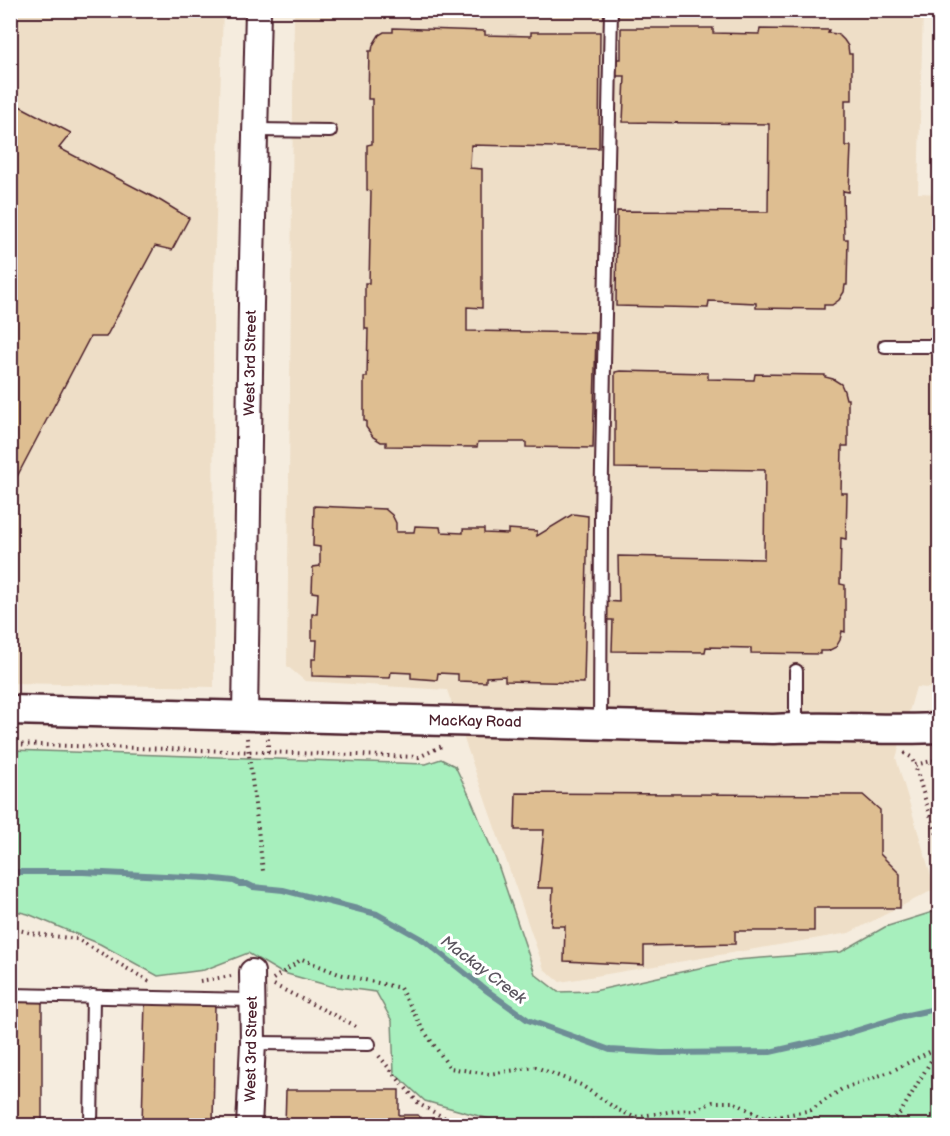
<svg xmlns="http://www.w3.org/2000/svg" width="950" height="1136" font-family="'Balsamiq Sans',sans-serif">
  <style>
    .built { fill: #eedec7 }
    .green { fill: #a7efbd; stroke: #788774; stroke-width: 1.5 }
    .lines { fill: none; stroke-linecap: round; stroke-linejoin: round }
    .stream { stroke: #6e8d96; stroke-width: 6 }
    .building { fill: #debe91; stroke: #4a1f2b; stroke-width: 1.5 }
    .service-casing { stroke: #4a1f2b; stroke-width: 16 }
    .minor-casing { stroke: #4a1f2b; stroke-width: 28 }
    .tertiary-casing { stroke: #4a1f2b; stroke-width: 33 }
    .path { stroke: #4a1f2b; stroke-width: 4; stroke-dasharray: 1.5 4.5; stroke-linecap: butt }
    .service { stroke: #fff; stroke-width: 12 }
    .minor { stroke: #fff; stroke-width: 24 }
    .tertiary { stroke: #fff; stroke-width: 28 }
    .labels { text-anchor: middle; stroke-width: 6; stroke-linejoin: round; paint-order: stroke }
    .street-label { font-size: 15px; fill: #4a1f2b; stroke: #fff }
    .water-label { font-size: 16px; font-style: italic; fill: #5c5660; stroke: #fff }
  </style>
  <rect width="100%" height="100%" fill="#f5ecde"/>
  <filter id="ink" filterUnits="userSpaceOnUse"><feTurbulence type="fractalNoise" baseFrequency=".0167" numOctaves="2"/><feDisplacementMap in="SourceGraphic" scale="12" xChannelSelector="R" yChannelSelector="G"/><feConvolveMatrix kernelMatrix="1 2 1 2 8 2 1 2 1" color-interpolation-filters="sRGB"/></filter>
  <g filter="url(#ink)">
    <g class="built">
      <path d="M11,11H223L213,305L214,687L11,683Z"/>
      <path d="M294,11H923L918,193L940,194V689L916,687L896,758L935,889L849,933L560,982L544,969L447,690L305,681L287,666Z"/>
    </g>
    <path class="green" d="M11,750L426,764L441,759L455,766L470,797L497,862L535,974L558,992L594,991L736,960L841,952L885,927L939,910V1125L518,1126L486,1118L425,1101L394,1073L392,1021L376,992L330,986L280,972L248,953L204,970L158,976L100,944L28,914L11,910Z"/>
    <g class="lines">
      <path class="stream" d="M10,872H83L207,878L234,881L240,884H247L253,887L283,890L377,914L425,941L486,990L528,1020L610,1050L661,1053L770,1052L836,1037L903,1016L940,1008"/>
    </g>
    <g class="building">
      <path d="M393,28L485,31V35L531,36V32H600L599,148L471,145L470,168L482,169V308L467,307V331L596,333L593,448L526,447V442H478L477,447L386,446V442H381L373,437L366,427V421H364V377H367L368,329H365V283H369L371,191L367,190V145L372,144V99H368L369,51H372L373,45L379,35L384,32H393Z"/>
      <path d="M621,28H713V33L759,34L760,29L829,30L828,33L838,34L844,40L848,46L849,54H852V100H845V146H851L849,192L843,191L844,239H848L847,285H845L844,292L839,300L832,305H824V309L756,308V303L709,301L708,308L616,306L617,211L768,212L769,124L623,122L625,76H612V59H621Z"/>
      <path d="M10,101L71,133L59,148L161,201L189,218L172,250L155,246L106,337H90L10,490Z"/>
      <path d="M620,371L708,373V379L754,380L755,374L825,375V377L833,379L841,384L844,391L846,399H848V446H842L841,493H847L846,539L841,538L840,584L845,585V632L842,631L840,640L836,647L828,651H820V654L751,653V648L706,647L705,652L612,651L613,620H604L605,601L619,602L618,556L764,559L765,470L615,468V372Z"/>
      <path d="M314,506L385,509L392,515L396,523V532H414L415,526L440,527L441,532L463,533V529H484V533L508,534V529L537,531V536L573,514L588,516L584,683L505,681V676L486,677V682L458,681V674L438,673L437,680L411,678V673L391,672L390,678L312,676V659H316L317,640H312V614H317L318,593L312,592L313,567L320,566V547L313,546Z"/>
      <path d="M516,793L863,795L880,810V854L900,874V908H814V931H735V944L644,946V965L564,961L565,926H551L553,888H538L544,830H515Z"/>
      <path d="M145,998L215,1002L213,1126H142Z"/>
      <path d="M42,1000V1126H10V1001Z"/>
      <path d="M286,1090H399V1115H418L428,1126H285Z"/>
    </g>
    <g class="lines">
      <g class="service-casing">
        <g id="service">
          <path d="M256,130L330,131"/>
          <path d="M885,346H940"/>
          <path d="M796,671V727"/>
          <path d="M600,724L601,518L611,10"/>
          <path d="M10,995L252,1000"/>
          <path d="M253,1043L369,1044"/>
          <path d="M91,1126L93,996"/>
        </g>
      </g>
      <g class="minor-casing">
        <g id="minor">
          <path d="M245,716L251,303L258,10"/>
          <path d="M249,1126L253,1043L252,972"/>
        </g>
      </g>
      <g class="tertiary-casing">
        <path id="tertiary" d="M10,710L773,729C829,725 884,731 940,728"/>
      </g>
      <g class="path">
        <path d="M247,738L263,871"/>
        <path d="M10,744L419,757L444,745"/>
        <path d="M268,752V738"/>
        <path d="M904,753L911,757L915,765"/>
        <path d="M940,759L915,765L928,809L940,843"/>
        <path d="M10,928L36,934L77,939L150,982"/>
        <path d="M273,979L302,959L339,974L400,988L422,1028L450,1068L489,1074L536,1067L581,1085L618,1110L634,1117L675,1111L695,1110L713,1102H733L761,1116L777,1117L811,1110L842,1089L892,1071L939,1047"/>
        <path d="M200,981L231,976"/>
        <path d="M274,985L354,1025L357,1029"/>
        <path d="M379,1056L419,1104L454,1123L469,1126"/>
        <path d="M556,1126C573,1122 605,1117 621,1126"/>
        <path d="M644,1126L650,1116"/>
        <path d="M886,1126L901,1112L939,1047"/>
      </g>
      <use href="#service" class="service"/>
      <use href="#minor" class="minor"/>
      <use href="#tertiary" class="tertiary"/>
    </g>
  </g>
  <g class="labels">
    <g class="street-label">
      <text transform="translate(250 363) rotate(-89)" y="5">West 3rd Street</text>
      <text transform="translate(475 721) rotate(1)" y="5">MacKay Road</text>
      <text transform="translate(251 1049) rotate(-89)" y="5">West 3rd Street</text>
    </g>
    <g class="water-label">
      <text transform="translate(484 969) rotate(37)" y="6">Mackay Creek</text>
    </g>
  </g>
  <rect width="950" height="1136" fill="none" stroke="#fff" stroke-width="36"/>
  <rect x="18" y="18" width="914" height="1100" fill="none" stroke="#4a1f2b" stroke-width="2" filter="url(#ink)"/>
</svg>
